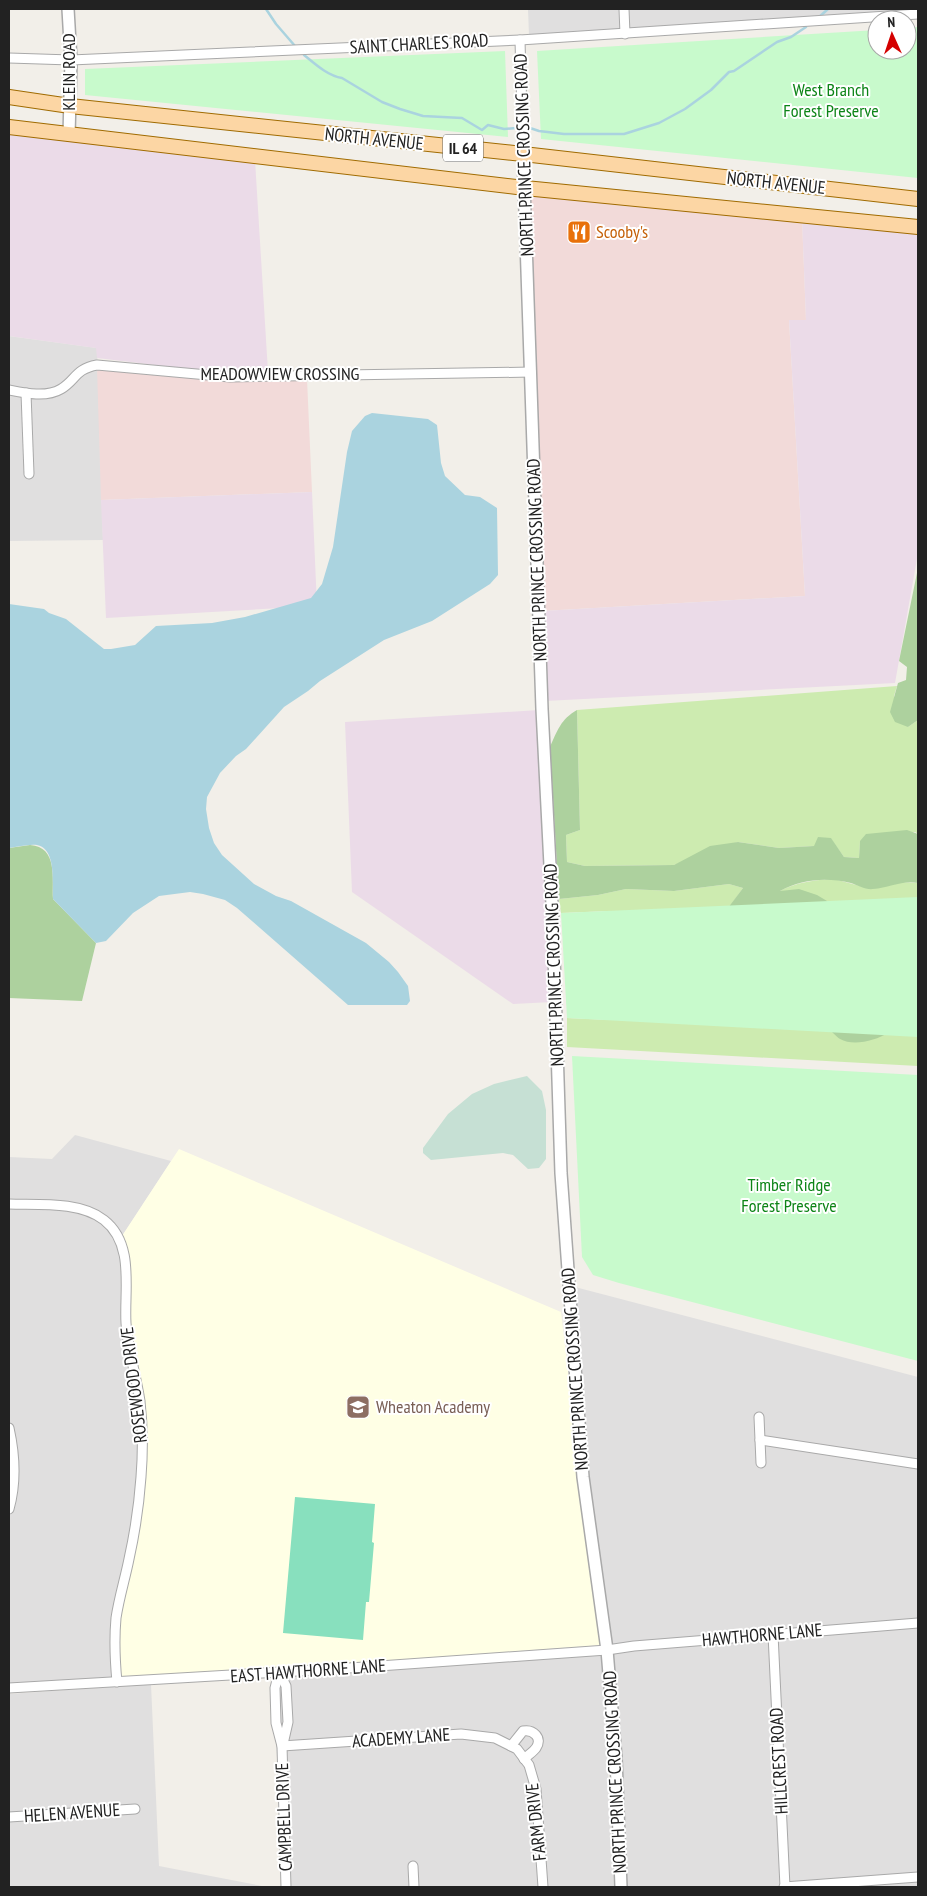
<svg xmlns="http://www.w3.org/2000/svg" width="927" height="1896" font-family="'PT Sans Narrow',sans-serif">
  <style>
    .residential { fill: #e0dfdf }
    .commercial { fill: #f2dad9 }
    .industrial { fill: #ebdbe8 }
    .education { fill: #ffffe5 }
    .grass { fill: #cdebb0 }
    .forest { fill: #add19e }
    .wetland { fill: #c6e0d4 }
    .park { fill: #c8facc }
    .pitch { fill: #88e0be }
    .water { fill: #aad3df }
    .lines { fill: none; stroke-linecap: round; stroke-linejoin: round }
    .stream { stroke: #aad3df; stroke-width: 2.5 }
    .minor-casing { stroke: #a9a9a9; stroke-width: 11 }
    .tertiary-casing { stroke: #a9a9a9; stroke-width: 14 }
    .primary-casing { stroke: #a06b00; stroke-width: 16 }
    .minor { stroke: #fff; stroke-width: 9 }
    .tertiary { stroke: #fff; stroke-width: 11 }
    .primary { stroke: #fcd6a4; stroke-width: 14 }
    .labels { text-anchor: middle; stroke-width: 4; stroke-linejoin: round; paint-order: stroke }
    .shield { fill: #fff; stroke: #646464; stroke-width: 1 }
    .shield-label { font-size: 16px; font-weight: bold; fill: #222 }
    .street-label { font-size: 18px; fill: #222; stroke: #fff }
    .park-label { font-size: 18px; fill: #0c8416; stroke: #fff }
    .food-label { font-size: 18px; fill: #c56008; stroke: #fff; text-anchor: start }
    .education-label { font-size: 18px; fill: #785e54; stroke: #fff; text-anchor: start }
  </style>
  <rect width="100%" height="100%" fill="#f2efe9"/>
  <g class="residential">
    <path d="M528,9H918V10L529,35Z"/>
    <path d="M9,336L97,348L103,540L9,541Z"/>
    <path d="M75,1135L171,1161L122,1236L146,1432L120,1680L9,1686V1157L52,1159Z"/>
    <path d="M575,1287L918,1377V1887H621Z"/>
    <path d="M602,1654L614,1887H285L272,1677Z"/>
    <path d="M151,1684L159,1866L267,1887H9V1694Z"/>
  </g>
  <g class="commercial">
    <path d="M527,191L802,218L806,320H789L805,596L542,611Z"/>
    <path d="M97,367L216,381L307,379L312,492L101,500Z"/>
  </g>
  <g class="industrial">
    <path d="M9,131L255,160L268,372L222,373L97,358L96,348L9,336Z"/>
    <path d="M802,218L918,231V553L895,683L545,701L542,611L805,596L789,320H806Z"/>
    <path d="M312,492L317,606L106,618L101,500Z"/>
    <path d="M539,710L552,1002L513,1004L352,892L345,722Z"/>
  </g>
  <path class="education" d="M179,1149L561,1312L581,1480L602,1645L120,1680L117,1646L121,1607L143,1483L122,1236Z"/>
  <g class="grass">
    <path d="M897,686L894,696L908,727L918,720V834L915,832L860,841L859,858L844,857L831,839L819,838L815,846L779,848L738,842L674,865L585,866L567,862L566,835L580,830L577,710Z"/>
    <path d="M834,879L871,889L901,882L918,883V1066L567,1047V1018L610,1020V911L561,913L559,899L598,895L626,889L674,891L729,884L743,888L733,902L853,1042L863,1041L778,892C796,882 814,880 834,879Z"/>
  </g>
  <g class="forest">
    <path d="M918,568V720L908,727L895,722L890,712L898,683L906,680L907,667L899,661Z"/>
    <path d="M577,710L580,830L566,835L567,862L585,866L674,865L710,846L738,842L779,848L814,846L818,837L831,838L844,857L859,858L860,841L866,834L907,830L918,834V883C902,880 889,888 873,889C866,890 857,885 851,883C826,877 802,879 780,891L799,889L817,895L837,907L888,1033C876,1040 854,1047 840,1039C835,1036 830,1029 825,1025L722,916L743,888L729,884L674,891L626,889L598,895L559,899L550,747C557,731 561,719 577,710Z"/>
    <path d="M30,845C58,847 52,878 53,899L96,943L82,1001L9,998V848Z"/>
  </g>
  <path class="wetland" d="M527,1076L542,1091L546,1110V1159L539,1168L528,1169L513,1155L503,1153L431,1160L423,1153V1148L448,1114L472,1094L494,1084Z"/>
  <g class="park">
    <path d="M918,27V178L541,139L537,51L877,30V50H907V28Z"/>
    <path d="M505,51L508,137L85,95V69Z"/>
    <path d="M918,897V1037L567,1018L561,913Z"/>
    <path d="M572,1056L918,1075V1361L619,1283L593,1275L582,1257Z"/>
  </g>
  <path class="pitch" d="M295,1497L375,1504L372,1542L374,1543L369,1602H366L363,1640L283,1633Z"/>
  <path class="water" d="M372,413L428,419L437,425L441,463L445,476L465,495L480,497L497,508L498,575L490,584L432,621L384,640L320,681L308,691L284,707L246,749L236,756L220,773L207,797L206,809L209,828L214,843L222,855L254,884L276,896L291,901L366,943L389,962L398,972L408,986L410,1001L407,1005H348L237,908L225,900L203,894L190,892L159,896L133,913L106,941L96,943L53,899C52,884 57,849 37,845C28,844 18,847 9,848V604L44,609L49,613L66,619L104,649H111L135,645L156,626L212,623L245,617L311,598L322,584L333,547L347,452L352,431L365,416Z"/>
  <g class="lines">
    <g class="stream">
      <path d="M266,9L276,24L295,46"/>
      <path d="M818,18L828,9"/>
      <path d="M304,55C315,64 328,76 342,78L382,102L400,109L423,116L462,118L482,130L488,125L504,129L516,128"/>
      <path d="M527,127L539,131L564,134H624L659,123L685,109L711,90L729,72L734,71L777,42L791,37L806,27"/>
    </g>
    <g class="minor-casing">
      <g id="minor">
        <path d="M624,9L625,34"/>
        <path d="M520,40L523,154"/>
        <path d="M9,58L71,60L520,40L918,14"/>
        <path d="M9,390C24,393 46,398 61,389C76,380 75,369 97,365L230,377L531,372"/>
        <path d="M26,393L29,474"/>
        <path d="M9,1204C38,1205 80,1201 104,1220C135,1244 124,1290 126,1323C128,1350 136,1375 140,1401C143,1427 143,1452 141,1477C139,1505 135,1532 129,1559C125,1579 119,1598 116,1618C114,1640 115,1661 117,1682"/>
        <path d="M759,1417L761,1463"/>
        <path d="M9,1428C15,1455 17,1481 9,1509"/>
        <path d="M760,1440L918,1464"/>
        <path d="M773,1634L785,1887"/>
        <path d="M279,1672L275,1688L276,1723L282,1746L286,1887"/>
        <path d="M279,1672L286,1686L288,1722L283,1744"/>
        <path d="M9,1688L365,1667L607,1650L634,1646L918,1623"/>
        <path d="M282,1746L461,1734L495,1738L517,1749L529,1765L536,1789L543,1887"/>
        <path d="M511,1746L523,1731C533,1729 543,1738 536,1748C533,1752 528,1755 524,1759"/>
        <path d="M9,1817L135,1809"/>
        <path d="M413,1866L414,1887"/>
        <path d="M784,1887L918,1877"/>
      </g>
    </g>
    <g class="tertiary-casing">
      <g id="tertiary">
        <path d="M68,9L71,60L69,135"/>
        <path d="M523,154L542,709L553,924L561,1173L583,1477L607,1650L616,1758L621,1887"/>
      </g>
    </g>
    <g class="primary-casing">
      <g id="primary">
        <path d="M9,97L70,106L523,154L918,199"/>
        <path d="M9,127L525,188L918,227"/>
      </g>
    </g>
    <use href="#minor" class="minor"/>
    <use href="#tertiary" class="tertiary"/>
    <use href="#primary" class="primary"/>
  </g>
  <defs>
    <g id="restaurant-square" transform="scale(1.25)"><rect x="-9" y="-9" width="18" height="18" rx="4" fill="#e8710a" stroke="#fff"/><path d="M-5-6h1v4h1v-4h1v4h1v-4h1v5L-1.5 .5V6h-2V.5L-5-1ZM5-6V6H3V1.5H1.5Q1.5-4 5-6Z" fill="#fff"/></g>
    <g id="school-square" transform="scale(1.25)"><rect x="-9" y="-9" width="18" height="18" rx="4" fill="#8d6e63" stroke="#fff"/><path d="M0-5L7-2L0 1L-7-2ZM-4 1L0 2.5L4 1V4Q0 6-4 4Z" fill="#fff"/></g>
  </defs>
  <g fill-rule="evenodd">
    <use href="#restaurant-square" x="579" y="232"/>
    <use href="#school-square" x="358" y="1407"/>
  </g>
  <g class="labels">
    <rect class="shield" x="443" y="134.5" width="40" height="27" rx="4"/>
    <g class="shield-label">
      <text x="463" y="154">IL 64</text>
    </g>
    <g class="street-label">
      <text transform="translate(419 44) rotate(-3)" y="6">SAINT CHARLES ROAD</text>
      <text transform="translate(69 72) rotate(-90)" y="6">KLEIN ROAD</text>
      <text transform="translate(374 139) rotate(6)" y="6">NORTH AVENUE</text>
      <text transform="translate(524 155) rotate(-92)" y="6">NORTH PRINCE CROSSING ROAD</text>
      <text transform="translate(776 183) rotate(6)" y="6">NORTH AVENUE</text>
      <text x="280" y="380">MEADOWVIEW CROSSING</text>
      <text transform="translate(537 560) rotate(-92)" y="6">NORTH PRINCE CROSSING ROAD</text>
      <text transform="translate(554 965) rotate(-92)" y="6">NORTH PRINCE CROSSING ROAD</text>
      <text transform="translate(575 1369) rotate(-94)" y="6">NORTH PRINCE CROSSING ROAD</text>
      <text transform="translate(134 1385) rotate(-97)" y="6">ROSEWOOD DRIVE</text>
      <text transform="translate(762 1635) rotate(-5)" y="6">HAWTHORNE LANE</text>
      <text transform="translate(308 1671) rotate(-4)" y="6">EAST HAWTHORNE LANE</text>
      <text transform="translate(401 1738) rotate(-4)" y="6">ACADEMY LANE</text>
      <text transform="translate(779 1761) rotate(-93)" y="6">HILLCREST ROAD</text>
      <text transform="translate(615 1772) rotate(-93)" y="6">NORTH PRINCE CROSSING ROAD</text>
      <text transform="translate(72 1813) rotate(-4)" y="6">HELEN AVENUE</text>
      <text transform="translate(284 1817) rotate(-92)" y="6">CAMPBELL DRIVE</text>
      <text transform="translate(536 1822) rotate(-96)" y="6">FARM DRIVE</text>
    </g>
    <g class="park-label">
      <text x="831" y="96">West Branch<tspan x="831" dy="21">Forest Preserve</tspan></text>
      <text x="789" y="1191">Timber Ridge<tspan x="789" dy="21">Forest Preserve</tspan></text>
    </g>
    <g class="food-label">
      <text x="596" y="238">Scooby's</text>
    </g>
    <g class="education-label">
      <text x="376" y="1413">Wheaton Academy</text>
    </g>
  </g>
  <rect width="927" height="1896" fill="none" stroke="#222222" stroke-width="20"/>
  <g transform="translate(892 35) rotate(357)"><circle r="24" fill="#ffffff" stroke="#a7a7a7"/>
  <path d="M0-4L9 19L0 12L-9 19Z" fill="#d40000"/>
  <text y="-8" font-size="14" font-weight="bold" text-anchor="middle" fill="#222222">N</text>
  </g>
</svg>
